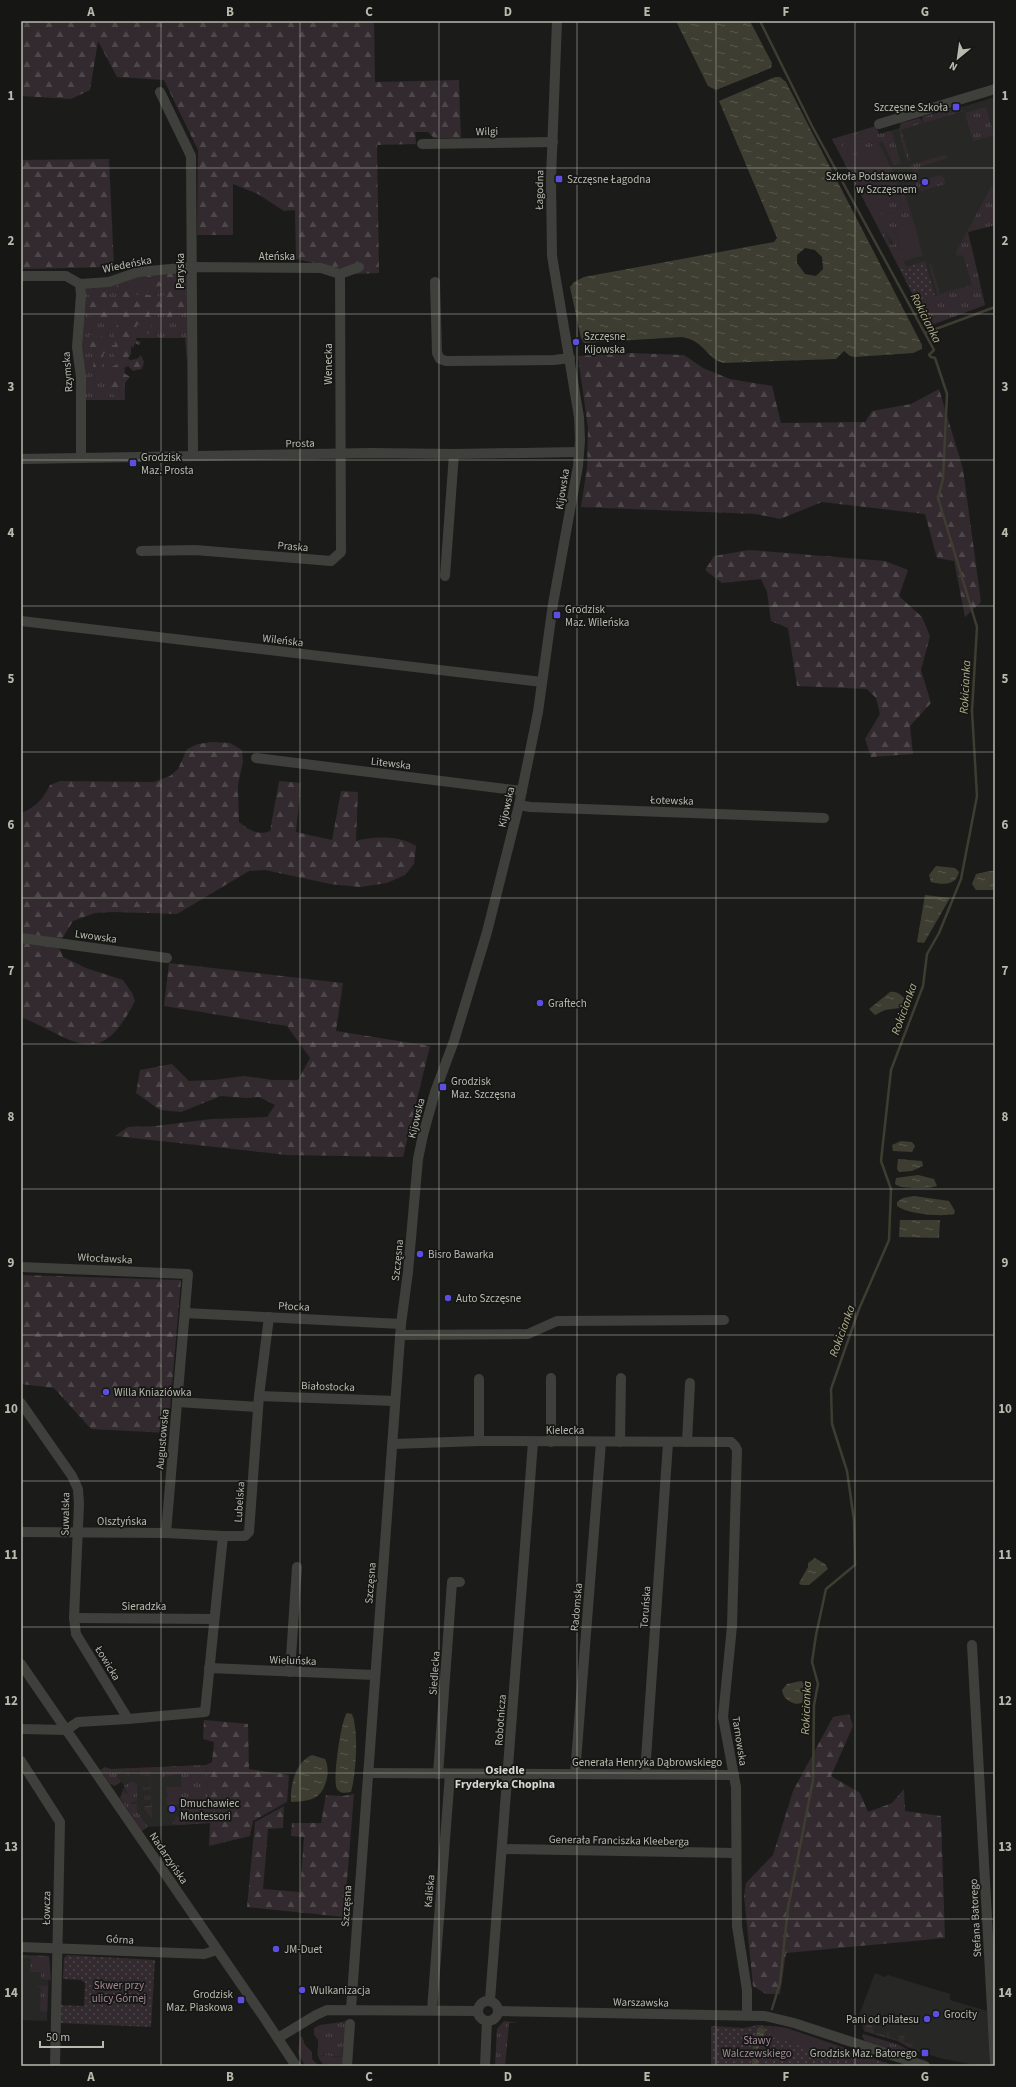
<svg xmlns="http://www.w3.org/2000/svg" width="1016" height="2087" font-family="'Source Sans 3',sans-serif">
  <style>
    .built { fill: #272826 }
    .grass { fill: url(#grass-tufts) }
    .forest { fill: url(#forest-firs) }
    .park { fill: url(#park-dots) }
    .garden { fill: #322a2e; fill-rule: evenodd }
    .water { fill: url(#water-ripples); fill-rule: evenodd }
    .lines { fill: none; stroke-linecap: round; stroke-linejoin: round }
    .stream { stroke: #3e3d31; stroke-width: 2.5 }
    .minor { stroke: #3f403b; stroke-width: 10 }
    .grid { fill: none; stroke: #b8baae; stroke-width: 1; stroke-opacity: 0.55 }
    .poi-dot { fill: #5c4ee0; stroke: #161715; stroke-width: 1.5 }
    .labels { text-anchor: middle; stroke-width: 3.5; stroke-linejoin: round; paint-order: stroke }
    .poi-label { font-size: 11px; fill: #b8baae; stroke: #161715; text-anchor: start }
    .street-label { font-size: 11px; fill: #b8baae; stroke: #161715 }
    .park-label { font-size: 11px; fill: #a28795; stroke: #161715 }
    .water-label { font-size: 12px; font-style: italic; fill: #b1ad89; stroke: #161715 }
    .neighbourhood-label { font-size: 12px; font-weight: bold; fill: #d5d6ce; stroke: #161715 }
    .neatline { fill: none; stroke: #b8baae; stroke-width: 1.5 }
    .grid-label { font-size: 13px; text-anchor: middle; font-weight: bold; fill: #b8baae }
  </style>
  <defs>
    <pattern id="grass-tufts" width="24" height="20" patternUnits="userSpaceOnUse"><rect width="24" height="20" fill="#322a2e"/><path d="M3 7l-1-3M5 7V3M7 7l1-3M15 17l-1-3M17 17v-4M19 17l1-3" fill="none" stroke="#4e474a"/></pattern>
    <pattern id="forest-firs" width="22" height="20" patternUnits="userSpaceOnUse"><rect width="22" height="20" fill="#322a2e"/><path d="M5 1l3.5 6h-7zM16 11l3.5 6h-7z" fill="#4e474a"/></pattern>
    <pattern id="park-dots" width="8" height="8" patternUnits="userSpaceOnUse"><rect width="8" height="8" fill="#322a2e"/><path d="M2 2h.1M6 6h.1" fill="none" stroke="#4e474a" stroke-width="1.8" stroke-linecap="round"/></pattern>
    <pattern id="water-ripples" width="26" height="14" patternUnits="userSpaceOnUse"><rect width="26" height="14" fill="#3e3d31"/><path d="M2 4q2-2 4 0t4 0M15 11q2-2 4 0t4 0" fill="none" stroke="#58574c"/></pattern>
  </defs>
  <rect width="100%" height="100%" fill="#1b1c1a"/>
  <g class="built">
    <path d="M995,97V225L968,232L985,305L929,326L832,139L879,134L903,127L902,125Z"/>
    <path d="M206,1765L210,1823L148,1827L122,1789L125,1787L111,1769Z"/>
    <path d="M21,1956L32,1957L49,1972L47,2021L21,2020Z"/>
    <path d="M875,1973L884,1977L888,1975L950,1994V2000L987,2011L992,2066L970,2064L944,2059L927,2054V2052L923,2051L922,2053L916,2051L898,2041L864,2031L860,2019L858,2018Z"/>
  </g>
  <g class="grass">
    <path d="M961,106L963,111L924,123L922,117Z"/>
    <path d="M986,107L994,135L973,141L965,113Z"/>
    <path d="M920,118L922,123L901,130L910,160L908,161C905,150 896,133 901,123Z"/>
    <path d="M876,126L879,134L889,131L892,133L901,163L894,165L882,141L878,143C866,129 851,131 843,147L880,229L883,228L891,246L894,244L880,219C896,221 908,213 905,196L914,223L894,229L906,267L900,269L832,139Z"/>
    <path d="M857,138L867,139L874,145L849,159C845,149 849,143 857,138Z"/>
    <path d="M945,155L948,158L918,167L919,173H914L910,165Z"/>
    <path d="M940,175L944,178L945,184L921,191L915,185L917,182Z"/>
    <path d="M995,185V198L992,199L993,205H995V225L968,232L985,305L929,326L917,301L938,295L929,265L931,264L940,294L972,285L963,255L957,256L956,252L991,187Z"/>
    <path d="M900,195L901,204L895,213L882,215L874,208Z"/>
    <path d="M176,269L189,282L187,361L185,338H124L125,400H84L80,355L85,288L133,276Z"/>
    <path d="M206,1765L210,1823L178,1825L172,1823L175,1821V1817L182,1816V1804L167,1805L166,1797H168L166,1787H181V1774L162,1777L161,1771L150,1772L152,1819L144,1808V1806H151V1800H144V1796L151,1795L150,1790H143V1787H150V1776L140,1775V1771H129V1777L124,1771L117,1776L121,1782L115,1786L110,1784L100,1770L105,1767L111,1769Z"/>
    <path d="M132,1781L137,1784V1801L131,1802L132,1804H137V1811L148,1827L142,1831L120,1798L123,1790L126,1794L128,1793L124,1786Z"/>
    <path d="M21,1955L49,1956L51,1980L41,1979V1972H30L31,1958H21Z"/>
    <path d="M36,1986H48L47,2012L40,2011L41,1988Z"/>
    <path d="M348,2021L346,2046H343L342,2057L320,2055V2025Z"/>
    <path d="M504,2021L519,2023H509L505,2066H495L497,2029Z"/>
    <path d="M869,2025L875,2027L872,2029L874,2030V2033L886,2036L887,2031H889V2037L898,2040L900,2035L905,2037L903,2042L914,2045L910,2048L898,2041L864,2031L866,2026Z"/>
    <path d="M863,2034L899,2045L912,2052L885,2048L865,2041L862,2036Z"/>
  </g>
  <g class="forest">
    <path d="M21,21H374L375,82L459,80L461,138H434L428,132H415L416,144L377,145L379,273L355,274L343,269L296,259L295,210L284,211L258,194L233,184V235H197L198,150L164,80L117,77L98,41L90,90L71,99L21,96Z"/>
    <path d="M109,159L114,267L21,269V160Z"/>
    <path d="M186,272L189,279L182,285L187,298L186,310L173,314L169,323L166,325L161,319L165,315L162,309H157V313L151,312L149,315L151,317L149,318L152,323L151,331L147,334L148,328H145L144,323L141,326L137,324L136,334L142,329L143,335L140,338H136V340L141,342L139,345L135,343L133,348L131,346V354L128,358L130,360L137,359L141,355L144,362L142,369L133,371L128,366L124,368V373L130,377L123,385L124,393L122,398L117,399L109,390L112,379L108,374L110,368L121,362L116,359L112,352L104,353L101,368L93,367L94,361L99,358L93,353L89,344L91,341L89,335L96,334L107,339L108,345H115L114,335L111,331H115L118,322L109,320L108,323L92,316L89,319L87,308L81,303L85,300H91L89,295L85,292L89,287H94L99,294L107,291L108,301H115L117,294L115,289L117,288V281L133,278L135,280L132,292L136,295C150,291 161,304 172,288C165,283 161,286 153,287L149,292L144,291C146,283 142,278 150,274Z"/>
    <path d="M631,353L684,355L703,368L730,379L772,386L781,423L865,422L872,411L911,404L939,389L963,469L981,602L965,617L954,561L937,558L925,514L822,502L780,519L756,514L581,507L587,467L588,428L578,356Z"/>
    <path d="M749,550L885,561L908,570L899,596L922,617L930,636L921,670L931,703L910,726L913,754L871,757L865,739L880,714L876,698L867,689L797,686L788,628L771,621L767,592L761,579L722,583L705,570L714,556Z"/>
    <path d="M211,742L230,743L242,750L243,762L238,784L239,822C249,830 258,836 270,831L279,781L301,783L296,832L332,840L341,791L358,792L356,841C373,836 400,835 416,846L414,864L405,875L387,883L360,887L330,884L265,870L249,871L177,914L113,912L95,913L73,921L58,945L63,957L86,968L123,980L132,993L135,1001C99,1071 78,1041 21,1017V813C36,807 43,799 50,785L60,781L154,782L170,776L178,769L187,749L198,744Z"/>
    <path d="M169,963L343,983L336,1031L430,1046L403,1157L287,1155L115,1136L128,1127L156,1126L211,1119L267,1117L275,1105L259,1097L246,1098L221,1096L181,1112L160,1110L136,1093L140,1070L172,1064L189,1081L213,1080L245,1076L272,1080H298L310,1058L287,1026L164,1006Z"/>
    <path d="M21,1275L181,1280L168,1433L91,1429L54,1388L21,1384Z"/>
    <path d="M849,1714L853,1726L831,1776L860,1793L868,1812L892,1803L904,1789L905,1811L941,1816L945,1938L786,1953L780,1994H766L753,1986L744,1896L746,1883L773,1855L793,1791L833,1717Z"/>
    <path d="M204,1720L248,1724L249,1769L289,1775L287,1802L253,1821L250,1836L209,1846L210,1823L206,1765L212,1762L214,1742L203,1739Z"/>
    <path d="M354,1794L344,1917L247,1907L255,1822L284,1806L283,1828L268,1829L263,1889L300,1892L304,1837L291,1836L292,1823H321L326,1795L343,1796Z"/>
  </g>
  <g class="park">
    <path d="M925,261L935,296L916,301L900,269Z"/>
    <path d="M67,1955L155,1960L151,2027L59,2023L60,2005L84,2006L85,1983L81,1980L63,1979L64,1958Z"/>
    <path d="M758,2025L777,2027L896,2066H711V2026L744,2028Z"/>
  </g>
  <g class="garden">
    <path d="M860,133L870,135L878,142L905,196C908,213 896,222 881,220L890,237L888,238L883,228L880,229L835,143L839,140L843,147L850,136ZM857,138L867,139L874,145L849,158C845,150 849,142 857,138ZM899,195L901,204L895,213L882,215L875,208Z"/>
    <path d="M914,223L923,256L904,261L894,228Z"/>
    <path d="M320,2025V2055L342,2057L343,2049L345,2050L344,2066L323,2064C314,2054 319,2050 318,2040L314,2035V2028Z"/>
    <path d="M774,2026L787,2028L874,2058L871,2066H865L769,2036Z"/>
    <path d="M302,2036L305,2045L312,2052V2059L319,2066H305L298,2053L300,2038Z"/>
  </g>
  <g class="water">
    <path d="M676,21H750L772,63L771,68L716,90L708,86Z"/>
    <path d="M775,77H780L786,82L922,345V349L913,353L855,357L850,356L844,351L836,359L723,363C706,358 705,341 682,337L584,343L581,338L570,287L574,282L584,277L774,242L777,238L719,101ZM805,248L815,250L822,257L823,269L816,276L805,274L797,263V255Z"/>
    <path d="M936,866L955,868L959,872C956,886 942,885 931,882L929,875Z"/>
    <path d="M989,871H995V890H976L972,884L976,874Z"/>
    <path d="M925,895L950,898L924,943L917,942Z"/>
    <path d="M890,992C898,991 902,996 908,1002L907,1007L885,1010L875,1015L869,1009Z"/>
    <path d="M901,1141L912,1142L915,1146L912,1152L893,1151L892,1145Z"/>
    <path d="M898,1159L922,1161L923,1166L912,1171L899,1172L897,1169Z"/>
    <path d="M918,1175L934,1179L937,1186C930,1189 900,1189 895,1184L896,1178Z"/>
    <path d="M914,1196L949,1201L955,1211L954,1214C941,1217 907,1214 897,1206V1202L903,1198Z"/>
    <path d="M900,1220H940L939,1238L899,1237Z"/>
    <path d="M815,1558L825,1564L828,1569L809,1585H801L799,1583L808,1567V1563Z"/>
    <path d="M801,1681L806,1685L803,1702C795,1707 783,1700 782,1690L787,1684Z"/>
    <path d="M347,1713L352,1714C359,1731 356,1774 351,1792C346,1793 340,1794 337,1789C332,1782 341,1719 347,1713Z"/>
    <path d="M312,1755L325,1759C328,1765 328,1771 327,1778C322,1799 312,1801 291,1802C290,1786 295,1762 312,1755Z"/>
    <path d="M759,2027L766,2029L757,2051L758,2066H752L753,2044Z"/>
  </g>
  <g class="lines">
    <g class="stream">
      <path d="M760,21L812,126L934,350L929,355L931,357L935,358L947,394L943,479L938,498L977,627L972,711L977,796L961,879L939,933L927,954L923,986L891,1070L881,1161L891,1189L889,1240L859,1309L831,1389L832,1424L847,1471L854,1520L855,1565L826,1589L816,1635L812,1662L818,1684L814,1705L813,1780L788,1908L780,1983L772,2009"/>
      <path d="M925,333L995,307"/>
    </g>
    <g class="minor">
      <path d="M160,92L191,156L193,456"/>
      <path d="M879,124L995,89"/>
      <path d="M422,144L553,142"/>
      <path d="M21,276H66L80,284L109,282L138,272L192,267L321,268L340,274L359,267"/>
      <path d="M435,282L437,353L440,359L446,361L554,360L570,358"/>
      <path d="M80,284L81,295L77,347L81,377V458"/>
      <path d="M21,459L371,453L454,454L579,452"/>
      <path d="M141,551L195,550L331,561L341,552L340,274"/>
      <path d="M445,576L454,454"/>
      <path d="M21,621L542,682"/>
      <path d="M256,758L522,791"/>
      <path d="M519,805L530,807L824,818"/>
      <path d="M21,938L167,958"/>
      <path d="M21,1267L188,1274L166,1533"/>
      <path d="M185,1313L401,1324"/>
      <path d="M400,1335L528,1334L557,1321L724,1320"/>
      <path d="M479,1379V1441"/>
      <path d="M259,1396L395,1401"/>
      <path d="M177,1402L258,1407"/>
      <path d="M21,1403L72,1476L78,1489L79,1504L74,1618L76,1634L128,1719L205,1712L223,1536H245L249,1532L259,1396L269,1317"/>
      <path d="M551,1442V1378"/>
      <path d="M620,1442L621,1378"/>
      <path d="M687,1442L690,1383"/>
      <path d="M393,1444L479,1441L731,1442L735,1446L737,1450L732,1626L723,1717L736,1787L737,1926L747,1990V2015"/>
      <path d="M21,1532L166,1533L223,1536"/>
      <path d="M74,1618L214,1619"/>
      <path d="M972,1645L995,2063"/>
      <path d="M21,1664L263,2016L296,2066"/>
      <path d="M209,1668L375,1675"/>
      <path d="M290,1672L297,1567"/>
      <path d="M21,1729L66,1730L78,1722L128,1719"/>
      <path d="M21,1761L60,1822L55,2066"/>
      <path d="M368,1773L734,1775"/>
      <path d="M645,1773L668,1443"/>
      <path d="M438,1774L452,1582H460"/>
      <path d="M575,1774L601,1442"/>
      <path d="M502,1849L735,1853"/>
      <path d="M21,1947L204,1954L217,1950"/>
      <path d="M490,2000L533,1442"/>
      <circle cx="488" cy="2011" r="10"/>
      <path d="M351,2009L401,1324L408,1272L418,1159L423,1135L435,1092L454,1041L487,932L519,805L538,712L553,604L578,466L580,440L579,417L552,256L551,179L557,21"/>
      <path d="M432,2010L450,1774"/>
      <path d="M498,2011L765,2016L794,2023L925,2066"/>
      <path d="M278,2038L316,2015L327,2010L478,2011"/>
      <path d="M347,2066L350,2024"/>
      <path d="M485,2066L487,2021"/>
    </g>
  </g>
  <path class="grid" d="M161,21V2066M300,21V2066M439,21V2066M577,21V2066M716,21V2066M855,21V2066M21,168H995M21,314H995M21,460H995M21,606H995M21,752H995M21,898H995M21,1044H995M21,1189H995M21,1335H995M21,1481H995M21,1627H995M21,1773H995M21,1919H995"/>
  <g class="poi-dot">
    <rect x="952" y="103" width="8" height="8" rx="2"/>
    <rect x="555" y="175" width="8" height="8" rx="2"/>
    <circle cx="925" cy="182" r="4"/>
    <circle cx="576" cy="342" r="4"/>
    <rect x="129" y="459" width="8" height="8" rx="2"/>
    <rect x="553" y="611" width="8" height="8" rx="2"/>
    <circle cx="540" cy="1003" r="4"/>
    <rect x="439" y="1083" width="8" height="8" rx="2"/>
    <circle cx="420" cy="1254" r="4"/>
    <circle cx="448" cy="1298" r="4"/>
    <circle cx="106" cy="1392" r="4"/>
    <circle cx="172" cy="1809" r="4"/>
    <circle cx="276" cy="1949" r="4"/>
    <circle cx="302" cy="1990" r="4"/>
    <rect x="237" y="1996" width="8" height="8" rx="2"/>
    <circle cx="936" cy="2014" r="4"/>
    <circle cx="927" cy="2019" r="4"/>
    <rect x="921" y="2049" width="8" height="8" rx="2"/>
  </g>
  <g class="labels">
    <g class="poi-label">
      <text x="948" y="111" text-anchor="end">Szczęsne Szkoła</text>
      <text x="917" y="180" text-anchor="end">Szkoła Podstawowa<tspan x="917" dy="13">w Szczęsnem</tspan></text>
      <text x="567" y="183">Szczęsne Łagodna</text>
      <text x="584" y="340">Szczęsne<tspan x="584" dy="13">Kijowska</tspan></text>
      <text x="141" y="461">Grodzisk<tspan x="141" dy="13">Maz. Prosta</tspan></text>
      <text x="565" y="613">Grodzisk<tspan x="565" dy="13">Maz. Wileńska</tspan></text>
      <text x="548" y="1007">Graftech</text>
      <text x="451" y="1085">Grodzisk<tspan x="451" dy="13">Maz. Szczęsna</tspan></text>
      <text x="428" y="1258">Bisro Bawarka</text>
      <text x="456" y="1302">Auto Szczęsne</text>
      <text x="114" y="1396">Willa Kniaziówka</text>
      <text x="180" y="1807">Dmuchawiec<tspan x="180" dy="13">Montessori</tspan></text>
      <text x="284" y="1953">JM-Duet</text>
      <text x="310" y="1994">Wulkanizacja</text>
      <text x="233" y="1998" text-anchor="end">Grodzisk<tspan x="233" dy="13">Maz. Piaskowa</tspan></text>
      <text x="944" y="2018">Grocity</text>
      <text x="919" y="2023" text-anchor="end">Pani od pilatesu</text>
      <text x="917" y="2057" text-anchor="end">Grodzisk Maz. Batorego</text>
    </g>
    <g class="street-label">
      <text transform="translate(487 131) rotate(-1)" y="4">Wilgi</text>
      <text transform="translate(539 190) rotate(-89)" y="4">Łagodna</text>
      <text x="277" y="260">Ateńska</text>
      <text transform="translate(127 264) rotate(-11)" y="4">Wiedeńska</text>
      <text transform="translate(180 271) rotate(-90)" y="4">Paryska</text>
      <text transform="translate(328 364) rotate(-90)" y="4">Wenecka</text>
      <text transform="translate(67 372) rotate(-94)" y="4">Rzymska</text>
      <text transform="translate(300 443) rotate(-1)" y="4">Prosta</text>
      <text transform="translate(562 489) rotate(-81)" y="4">Kijowska</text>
      <text transform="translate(293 546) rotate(5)" y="4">Praska</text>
      <text transform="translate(283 640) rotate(7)" y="4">Wileńska</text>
      <text transform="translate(391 763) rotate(7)" y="4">Litewska</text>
      <text transform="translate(672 800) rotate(2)" y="4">Łotewska</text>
      <text transform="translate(506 807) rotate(-77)" y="4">Kijowska</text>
      <text transform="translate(96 936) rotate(8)" y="4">Lwowska</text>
      <text transform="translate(416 1118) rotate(-76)" y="4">Kijowska</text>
      <text transform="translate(105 1258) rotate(3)" y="4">Włocławska</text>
      <text transform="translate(397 1260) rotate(-84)" y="4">Szczęsna</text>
      <text transform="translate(294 1306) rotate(3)" y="4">Płocka</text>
      <text transform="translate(328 1386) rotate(2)" y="4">Białostocka</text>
      <text x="565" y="1434">Kielecka</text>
      <text transform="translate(162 1439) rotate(-85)" y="4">Augustowska</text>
      <text transform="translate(239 1502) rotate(-86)" y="4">Lubelska</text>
      <text transform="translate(65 1514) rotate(-89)" y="4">Suwalska</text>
      <text x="122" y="1525">Olsztyńska</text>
      <text transform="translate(370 1583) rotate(-85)" y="4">Szczęsna</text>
      <text x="144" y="1610">Sieradzka</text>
      <text transform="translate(576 1607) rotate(-85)" y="4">Radomska</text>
      <text transform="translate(645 1607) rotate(-86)" y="4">Toruńska</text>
      <text transform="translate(293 1660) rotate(2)" y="4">Wieluńska</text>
      <text transform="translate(108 1663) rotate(59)" y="4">Łowicka</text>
      <text transform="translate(434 1673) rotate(-86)" y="4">Siedlecka</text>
      <text transform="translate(500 1720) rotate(-86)" y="4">Robotnicza</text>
      <text transform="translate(740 1741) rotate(81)" y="4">Tarnowska</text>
      <text x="647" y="1766">Generała Henryka Dąbrowskiego</text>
      <text transform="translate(619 1840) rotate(1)" y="4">Generała Franciszka Kleeberga</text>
      <text transform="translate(169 1858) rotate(56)" y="4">Nadarzyńska</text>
      <text transform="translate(429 1891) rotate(-85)" y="4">Kaliska</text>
      <text transform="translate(346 1906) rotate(-86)" y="4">Szczęsna</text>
      <text transform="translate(46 1908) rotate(-89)" y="4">Łowcza</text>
      <text transform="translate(975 1918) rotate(-93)" y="4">Stefana Batorego</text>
      <text transform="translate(120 1939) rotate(3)" y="4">Górna</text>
      <text transform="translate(641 2002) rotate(1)" y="4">Warszawska</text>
    </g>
    <g class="park-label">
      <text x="119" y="1989">Skwer przy<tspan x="119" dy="13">ulicy Górnej</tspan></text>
      <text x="757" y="2044">Stawy<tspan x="757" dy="13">Walczewskiego</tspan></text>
    </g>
    <g class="water-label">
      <text transform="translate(926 318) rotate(63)" y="4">Rokicianka</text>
      <text transform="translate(965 687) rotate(-87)" y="4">Rokicianka</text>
      <text transform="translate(904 1009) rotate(-70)" y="4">Rokicianka</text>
      <text transform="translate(842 1331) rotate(-70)" y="4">Rokicianka</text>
      <text transform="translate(806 1708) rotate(-88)" y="4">Rokicianka</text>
    </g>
    <g class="neighbourhood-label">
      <text x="505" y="1774">Osiedle<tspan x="505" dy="14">Fryderyka Chopina</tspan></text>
    </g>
  </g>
  <rect width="1016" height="2087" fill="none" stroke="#161715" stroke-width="44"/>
  <g transform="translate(958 58) rotate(209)" stroke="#161715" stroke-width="3" paint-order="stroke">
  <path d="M0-3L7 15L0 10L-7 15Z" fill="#b8baae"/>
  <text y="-6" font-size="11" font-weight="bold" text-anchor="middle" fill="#b8baae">N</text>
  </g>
  <path d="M40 2041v6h63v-6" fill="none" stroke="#b8baae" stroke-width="2"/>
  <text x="46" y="2041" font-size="12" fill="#b8baae" stroke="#161715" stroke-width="3" paint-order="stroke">50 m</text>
  <rect x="22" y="22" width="972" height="2043" class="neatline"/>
  <g class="grid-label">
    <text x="91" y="16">A</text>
    <text x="230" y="16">B</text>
    <text x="369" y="16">C</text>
    <text x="508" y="16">D</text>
    <text x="647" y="16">E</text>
    <text x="786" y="16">F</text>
    <text x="925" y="16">G</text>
    <text x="11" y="100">1</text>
    <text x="1005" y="100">1</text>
    <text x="11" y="245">2</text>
    <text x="1005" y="245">2</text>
    <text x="11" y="391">3</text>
    <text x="1005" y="391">3</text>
    <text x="11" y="537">4</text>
    <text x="1005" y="537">4</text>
    <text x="11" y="683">5</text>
    <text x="1005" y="683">5</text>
    <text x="11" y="829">6</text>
    <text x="1005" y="829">6</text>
    <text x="11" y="975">7</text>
    <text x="1005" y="975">7</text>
    <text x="11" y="1121">8</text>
    <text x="1005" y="1121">8</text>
    <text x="11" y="1267">9</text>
    <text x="1005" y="1267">9</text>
    <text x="11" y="1413">10</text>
    <text x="1005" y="1413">10</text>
    <text x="11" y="1559">11</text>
    <text x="1005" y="1559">11</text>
    <text x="11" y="1705">12</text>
    <text x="1005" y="1705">12</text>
    <text x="11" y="1851">13</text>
    <text x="1005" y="1851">13</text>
    <text x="11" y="1997">14</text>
    <text x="1005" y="1997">14</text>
    <text x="91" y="2081">A</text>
    <text x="230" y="2081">B</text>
    <text x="369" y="2081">C</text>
    <text x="508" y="2081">D</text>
    <text x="647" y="2081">E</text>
    <text x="786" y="2081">F</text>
    <text x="925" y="2081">G</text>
  </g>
</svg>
